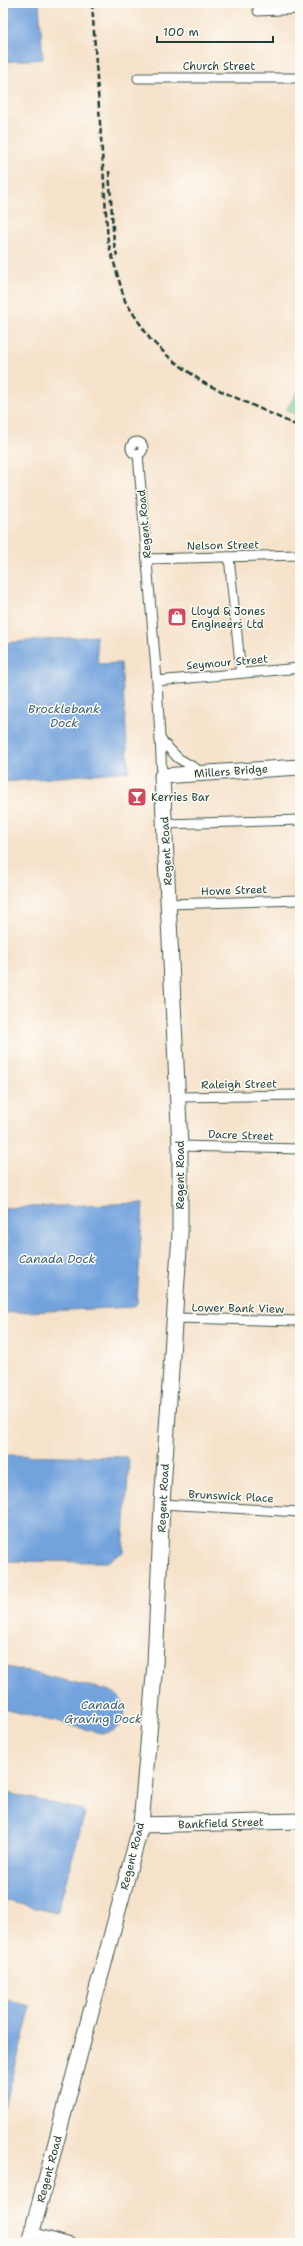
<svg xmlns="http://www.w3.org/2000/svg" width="303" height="2246" font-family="'Shantell Sans',sans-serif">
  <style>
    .green { fill: #75cc90; stroke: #4a8462 }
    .water { fill: #73a3dd; stroke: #497088 }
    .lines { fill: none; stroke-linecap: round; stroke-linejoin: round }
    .minor-casing { stroke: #3f564a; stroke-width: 11 }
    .primary-casing { stroke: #3f564a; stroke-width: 17 }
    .minor { stroke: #fff; stroke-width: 9 }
    .primary { stroke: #fff; stroke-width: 15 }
    .rail { stroke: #1f3d34; stroke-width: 2.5; stroke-dasharray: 6 3; stroke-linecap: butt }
    .labels { text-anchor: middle; stroke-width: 3; stroke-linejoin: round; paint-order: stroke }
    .street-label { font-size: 11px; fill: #1f3d34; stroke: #fdfcf7 }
    .poi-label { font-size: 11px; fill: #1f3d34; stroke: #fdfcf7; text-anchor: start }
    .water-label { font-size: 12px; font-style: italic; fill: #3c616f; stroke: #fdfcf7 }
  </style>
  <rect width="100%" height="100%" fill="#fdfcf7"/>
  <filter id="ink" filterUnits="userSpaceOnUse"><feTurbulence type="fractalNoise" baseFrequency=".025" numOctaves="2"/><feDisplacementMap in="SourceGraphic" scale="8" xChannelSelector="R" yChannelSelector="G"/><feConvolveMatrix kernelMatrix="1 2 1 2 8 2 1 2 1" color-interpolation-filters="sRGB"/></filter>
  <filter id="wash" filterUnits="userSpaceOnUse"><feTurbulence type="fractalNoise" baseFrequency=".012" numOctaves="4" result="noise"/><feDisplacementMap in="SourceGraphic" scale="16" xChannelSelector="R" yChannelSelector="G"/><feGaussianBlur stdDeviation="0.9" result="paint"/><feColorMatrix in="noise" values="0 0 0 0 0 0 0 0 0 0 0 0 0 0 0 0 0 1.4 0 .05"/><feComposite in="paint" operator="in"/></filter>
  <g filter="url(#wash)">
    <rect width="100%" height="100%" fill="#f6e2ca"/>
    <path class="green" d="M300,388V416L286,410Z"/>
    <g class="water">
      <path d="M3,3H39L43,59L3,62Z"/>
      <path d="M96,636L98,664L121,663L129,771L3,782V643Z"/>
      <path d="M143,1203L137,1303L134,1307L3,1313V1208Z"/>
      <path d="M3,1455L127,1457L129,1461L123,1552L107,1562L3,1561Z"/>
      <path d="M3,1666L111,1691C134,1703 126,1734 101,1733L3,1709Z"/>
      <path d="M3,1792L82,1810L85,1813L57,1913L3,1900Z"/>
      <path d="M3,1999L30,2006V2010L5,2107H3Z"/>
    </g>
  </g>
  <g filter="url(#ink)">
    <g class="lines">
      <g class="minor-casing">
        <g id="minor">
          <path d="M258,3V11L300,9"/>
          <path d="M138,78H300"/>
          <circle cx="137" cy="448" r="6"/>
          <path d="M138,454L157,681L162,776"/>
          <path d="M229,557L241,673"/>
          <path d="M147,559L300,555"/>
          <path d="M157,681L300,668"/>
          <path d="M160,739L178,758L200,771"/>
          <path d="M164,824L300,820"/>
          <path d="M168,904L300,900"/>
          <path d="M178,1097L300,1095"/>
          <path d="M180,1146L300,1149"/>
          <path d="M176,1318L300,1321"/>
          <path d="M162,1504L300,1512"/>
          <path d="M32,2232L71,2243"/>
        </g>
      </g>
      <g class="primary-casing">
        <g id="primary">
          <path d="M141,1825L300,1821"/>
          <path d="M29,2243L141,1825L155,1664L162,1504L180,1234V1146L162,776L300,767"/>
        </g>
      </g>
      <use href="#minor" class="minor"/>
      <use href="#primary" class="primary"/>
      <g class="rail">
        <path d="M92,3L108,242L125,301L150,339L171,359L204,383L300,427"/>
        <path d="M109,171L114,243L117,256"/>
      </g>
    </g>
  </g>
  <defs>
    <g id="shop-square" transform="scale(1)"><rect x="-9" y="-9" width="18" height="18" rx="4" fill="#d1495b" stroke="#fdfcf7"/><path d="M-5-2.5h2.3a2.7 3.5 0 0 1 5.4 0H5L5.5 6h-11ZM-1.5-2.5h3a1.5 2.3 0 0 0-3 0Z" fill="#fff"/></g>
    <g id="bar-square" transform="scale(1)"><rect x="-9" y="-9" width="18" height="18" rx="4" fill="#d1495b" stroke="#fdfcf7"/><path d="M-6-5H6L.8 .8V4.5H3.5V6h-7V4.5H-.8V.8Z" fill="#fff"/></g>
  </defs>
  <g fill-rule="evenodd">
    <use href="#shop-square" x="177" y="617"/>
    <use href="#bar-square" x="137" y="797"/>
  </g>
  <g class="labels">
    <g class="street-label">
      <text x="219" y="70">Church Street</text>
      <text transform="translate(144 524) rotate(-95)" y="4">Regent Road</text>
      <text transform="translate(223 545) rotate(-1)" y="4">Nelson Street</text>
      <text transform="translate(227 662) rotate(-5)" y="4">Seymour Street</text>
      <text transform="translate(231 771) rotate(-4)" y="4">Millers Bridge</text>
      <text transform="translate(166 851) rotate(-93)" y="4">Regent Road</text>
      <text transform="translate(234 890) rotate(-2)" y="4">Howe Street</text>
      <text transform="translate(239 1084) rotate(-1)" y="4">Raleigh Street</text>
      <text transform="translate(241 1135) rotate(2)" y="4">Dacre Street</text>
      <text transform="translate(180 1175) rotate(-90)" y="4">Regent Road</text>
      <text transform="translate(238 1308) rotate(1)" y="4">Lower Bank View</text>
      <text transform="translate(231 1496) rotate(3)" y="4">Brunswick Place</text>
      <text transform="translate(163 1498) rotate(-87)" y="4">Regent Road</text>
      <text transform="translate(221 1823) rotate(-2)" y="4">Bankfield Street</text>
      <text transform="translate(132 1856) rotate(-76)" y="4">Regent Road</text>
      <text transform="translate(49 2169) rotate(-75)" y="4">Regent Road</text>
    </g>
    <g class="poi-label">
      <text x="191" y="615">Lloyd &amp; Jones<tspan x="191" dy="13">Engineers Ltd</tspan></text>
      <text x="151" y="801">Kerries Bar</text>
    </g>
    <g class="water-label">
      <text x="64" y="713">Brocklebank<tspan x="64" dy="14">Dock</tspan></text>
      <text x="57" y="1263">Canada Dock</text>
      <text x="103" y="1709">Canada<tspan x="103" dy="14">Graving Dock</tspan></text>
    </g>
  </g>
  <rect width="303" height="2246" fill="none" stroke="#fdfcf7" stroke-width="16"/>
  <path d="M157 36v6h116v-6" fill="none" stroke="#1f3d34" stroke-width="2"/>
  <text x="163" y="36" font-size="12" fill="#1f3d34" stroke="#fdfcf7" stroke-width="3" paint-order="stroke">100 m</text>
</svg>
